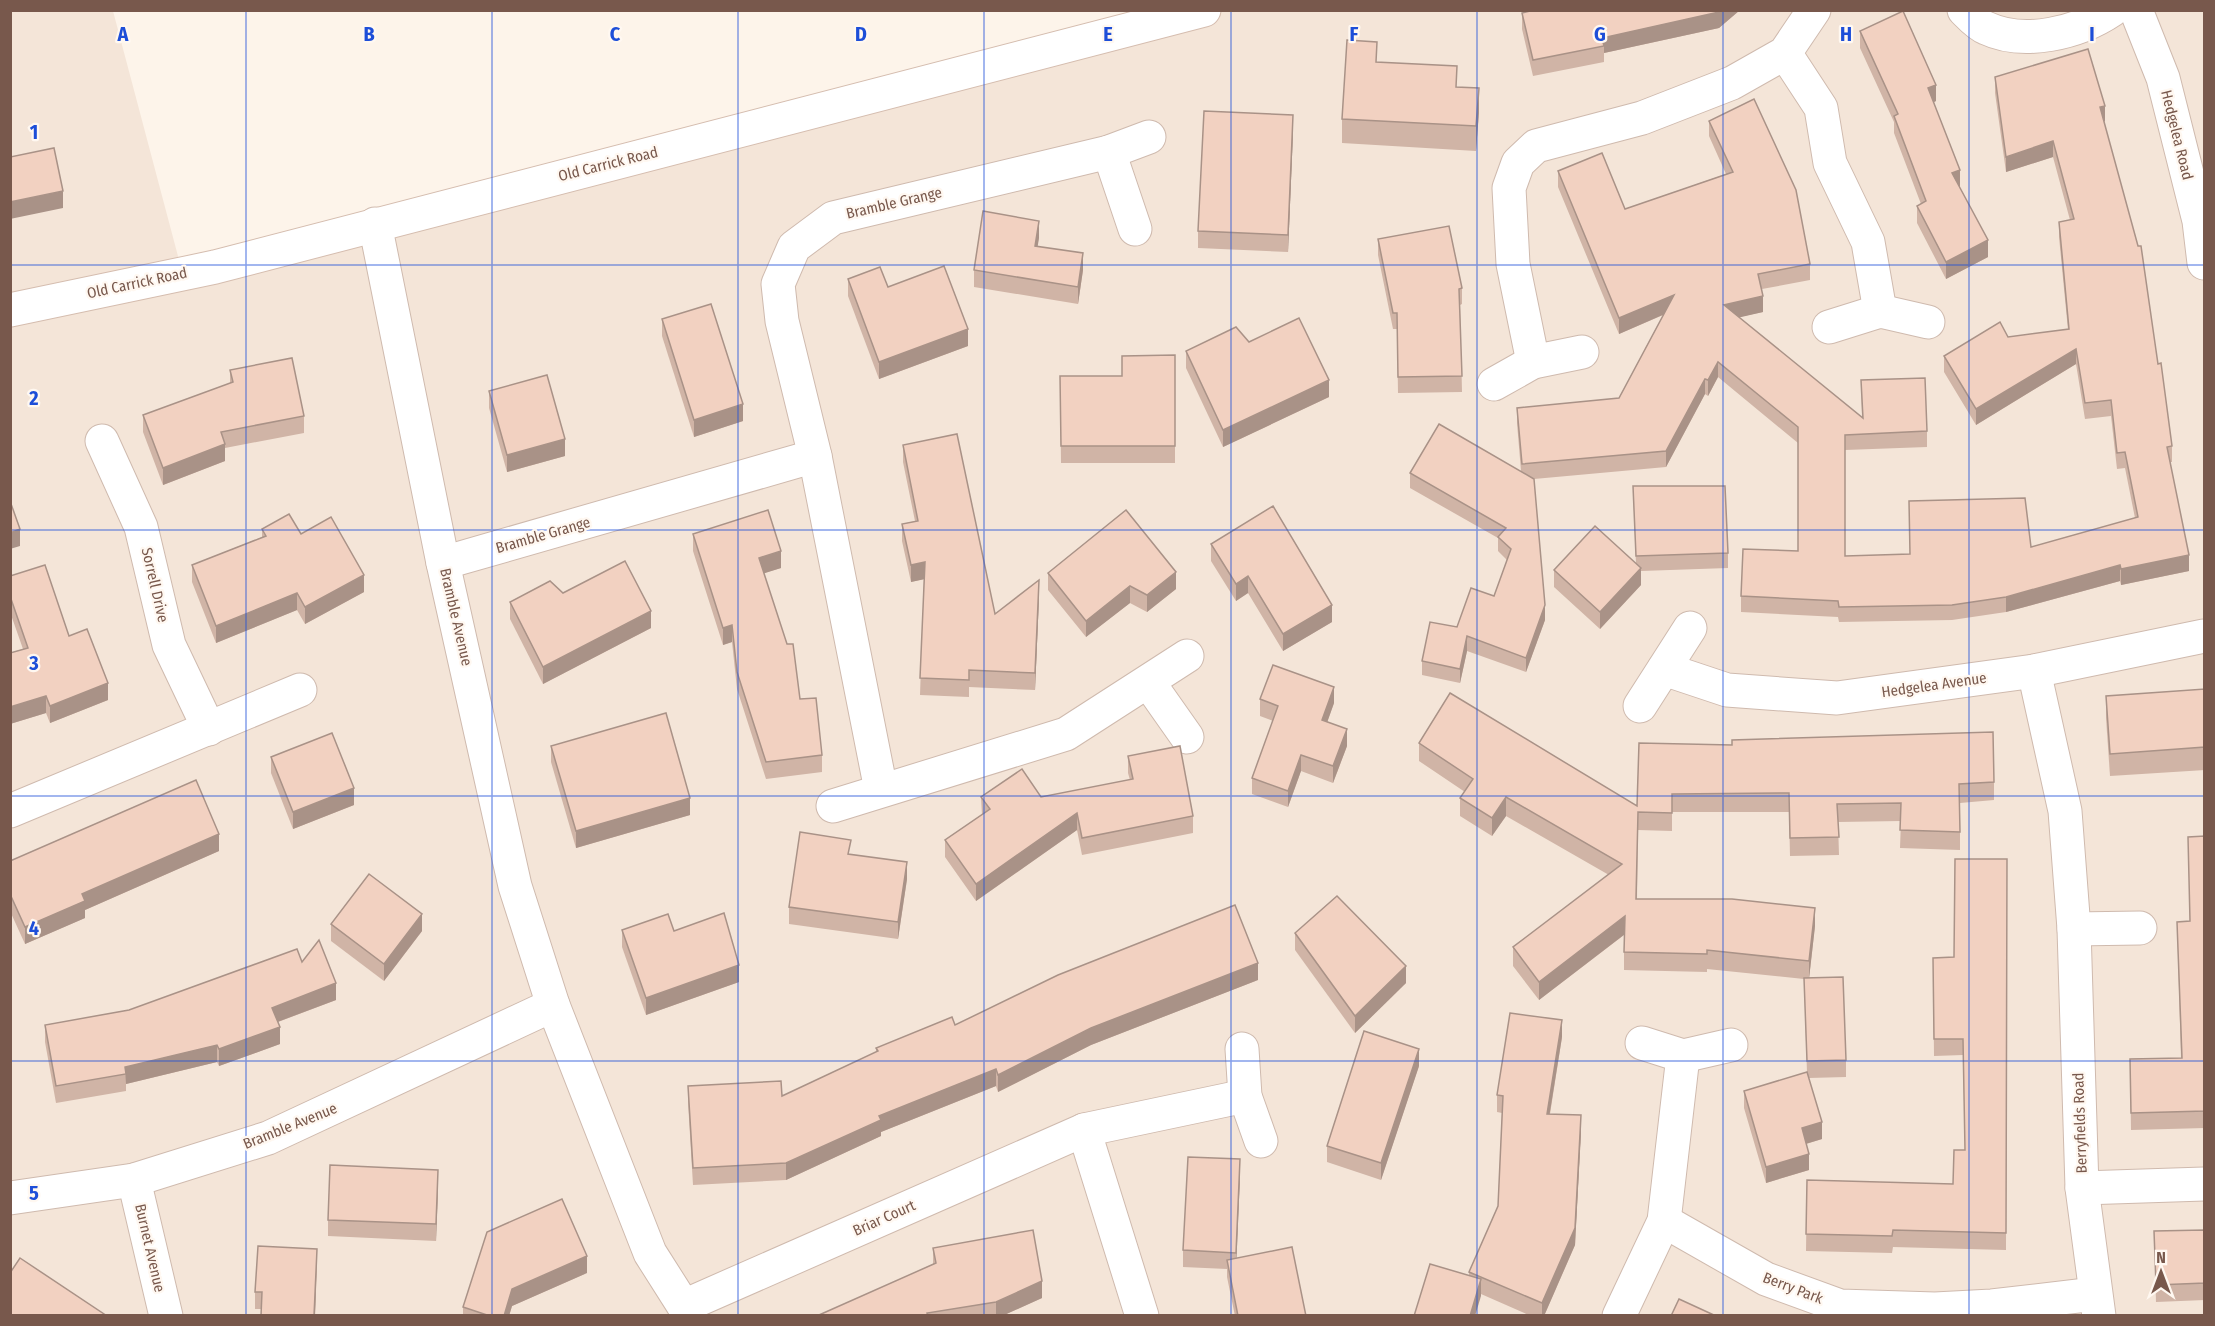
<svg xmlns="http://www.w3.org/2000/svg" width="2215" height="1326" font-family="'Fira Sans Condensed',sans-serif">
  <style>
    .residential { fill: #f4e5d8 }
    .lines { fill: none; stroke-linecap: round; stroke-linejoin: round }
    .minor-casing { stroke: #cfbaae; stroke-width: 35 }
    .secondary-casing { stroke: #d5bdaf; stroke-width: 35 }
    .minor { stroke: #fff; stroke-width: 33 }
    .secondary { stroke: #fff; stroke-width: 33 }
    .wall { fill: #d0b4a6 }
    .shaded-wall { fill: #a99287 }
    .building { fill: #f2d1c1; stroke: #a99287; stroke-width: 1.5 }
    .grid { fill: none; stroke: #1d4ed8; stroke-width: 1.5; stroke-opacity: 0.55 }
    .labels { text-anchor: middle; stroke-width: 4.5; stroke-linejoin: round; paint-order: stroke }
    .street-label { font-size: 15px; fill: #78584c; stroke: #fff8f1 }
    .grid-label { font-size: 20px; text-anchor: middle; font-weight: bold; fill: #1d4ed8; stroke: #fff8f1; stroke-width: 4.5; stroke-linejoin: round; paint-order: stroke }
  </style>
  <rect width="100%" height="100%" fill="#fdf4ea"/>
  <path class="residential" d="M10,11H113L183,275L1186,11H2204V1315H11Z"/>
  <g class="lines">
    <g class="minor-casing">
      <g id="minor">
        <path d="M1964,10C1970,16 1978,25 1986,28C2024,46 2078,33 2112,10"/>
        <path d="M2136,10L2163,78L2199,221L2204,263"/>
        <path d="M1785,53L1821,108L1830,163L1868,242L1880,311"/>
        <path d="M1109,152L1135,229"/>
        <path d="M375,224L443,563L515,886L553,1005L650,1253L690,1316"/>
        <path d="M1829,327L1880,311L1928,322"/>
        <path d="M1533,362L1513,264L1509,188L1518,163L1536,146L1642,118L1732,83L1785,53L1814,10"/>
        <path d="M1494,384L1533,362L1582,352"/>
        <path d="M102,441L141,527L169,645L209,729"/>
        <path d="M443,563L815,456"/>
        <path d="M1664,669L1727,690L1837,698L2034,671L2204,636"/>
        <path d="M2034,671L2065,811L2074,929L2082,1188L2099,1316"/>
        <path d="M1149,683L1187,737"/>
        <path d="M1640,706L1690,628"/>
        <path d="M881,790L815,456L782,321L778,284L794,247L833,218L1109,152L1149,137"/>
        <path d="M833,806L1066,734L1187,656"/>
        <path d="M10,811L300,690"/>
        <path d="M2074,929L2140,928"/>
        <path d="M1642,1043L1683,1056L1731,1045"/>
        <path d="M1242,1049L1245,1096L1261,1141"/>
        <path d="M1084,1130L1142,1316"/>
        <path d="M134,1180L166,1316"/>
        <path d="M2082,1188L2204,1184"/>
        <path d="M10,1198L134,1180L268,1138L553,1005"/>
        <path d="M1664,1221L1766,1279L1840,1306L1935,1309L1992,1306L2095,1294"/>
        <path d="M684,1306L1084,1130L1245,1096"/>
        <path d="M1619,1316L1664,1221L1683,1056"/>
      </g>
    </g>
    <g class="secondary-casing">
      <path id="secondary" d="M10,310L215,267L1204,10"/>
    </g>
    <use href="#minor" class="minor"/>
    <use href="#secondary" class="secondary"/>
  </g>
  <g class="wall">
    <path d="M1534,10H1740L1719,28L1604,53V62L1533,76L1522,29V13Z"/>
    <path d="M1860,31L1936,101L1934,102L1959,187L1988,257L1946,279L1917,223V206L1921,204L1894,133V122L1860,48Z"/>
    <path d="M1377,62L1457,87L1479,112L1476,151L1342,143V119Z"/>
    <path d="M1995,77L2105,121L2104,122L2158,364L2172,446V462H2170L2189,571L2121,585L2120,581L2006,612L1952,620L1839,622L1838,617L1741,612V596L1798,551V443L1718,377L1708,396L1705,394L1666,467L1534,479L1545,620L1526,672L1467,651L1460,683L1422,675V661L1457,627L1494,596L1507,560L1498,551V538L1410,488V473L1521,471L1517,423V408L1619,398L1663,315L1619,334L1558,187V171L1625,209L1726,174L1709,136V121L1810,264V280L1762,289L1763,312L1739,317L1862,418L1861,380L1927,431V447L1845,450V556L1910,554L2031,547L2135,518L2125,468L2117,469L2111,416L2085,419L2076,364L1976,425L1944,372V356L2008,337L2068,330L2059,237V222L2070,220L2053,157L2006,172L1995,93Z"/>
    <path d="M1293,132L1288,252L1198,248V231Z"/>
    <path d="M1039,238L1037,246L1083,270L1078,304L974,287V270Z"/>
    <path d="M1378,239L1462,288V304L1460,305L1462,392L1398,393L1397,329H1393L1378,255Z"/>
    <path d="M848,279L888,287L968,346L879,379L848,296Z"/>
    <path d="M662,319L743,421L694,437L662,336Z"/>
    <path d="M1249,342L1329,397L1223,447L1186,368V351Z"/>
    <path d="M1175,355V463H1061L1060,376H1122Z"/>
    <path d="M230,370L304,416V433L225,448V461L163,485L143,432V415L230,383Z"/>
    <path d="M489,391L565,456L507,472L489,408Z"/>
    <path d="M903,445L995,614L1039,597L1035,690L969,687V697L920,695L924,579L911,582L902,541V524L915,521L903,462Z"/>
    <path d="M1633,486L1728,553V568L1641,571V585L1600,629L1554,587V570L1636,564Z"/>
    <path d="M262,529L301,534L364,592L305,624L297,610L216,643L192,582V565L262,537Z"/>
    <path d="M693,534L781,568L764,573L800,699L822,755V772L766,779L737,689L732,642L723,645L693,551Z"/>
    <path d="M1211,544L1332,622L1283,651L1248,593L1236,601L1211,561Z"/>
    <path d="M1048,573L1176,589L1147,612L1130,603L1086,637L1048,590Z"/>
    <path d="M10,576L69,636L108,700L50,723L46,713L10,724V653L23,649L10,612Z"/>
    <path d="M563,593L651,628L543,684L510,619V602Z"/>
    <path d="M2205,689V770L2110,776L2106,718V696Z"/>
    <path d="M1260,699L1334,703L1327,722L1347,746L1333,783L1301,771L1288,807L1252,794V778L1273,721L1260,716Z"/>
    <path d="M1419,743L1637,806L1639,743L1994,782V800L1960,803V850L1900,848L1901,821L1838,822L1839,855L1790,856L1789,812H1672V831L1638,830L1637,899L1815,926L1809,978L1846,1060V1077L1809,1078L1822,1139L1806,1144L1809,1170L1766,1183L1744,1108V1091L1807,1073L1804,979L1707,969V972L1624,970V935L1539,1000L1513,966V947L1609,875L1506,816L1492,836L1460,816V798L1465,792L1419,761Z"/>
    <path d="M551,746L690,815L576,848L551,762Z"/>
    <path d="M1128,756L1193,816V833L1082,855L1077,830L976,901L945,857V840L982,815L981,797H1041L1130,780L1128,773Z"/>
    <path d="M271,757L354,805L293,829L271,773Z"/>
    <path d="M2205,836V1128L2131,1130L2130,1059L2181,1058L2177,922L2190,921Z"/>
    <path d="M219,851L85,910V918L25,944L10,911V861Z"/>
    <path d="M851,854L907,879L898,939L789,924V907Z"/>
    <path d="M2007,859L2006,1250L1893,1247L1892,1253L1806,1251L1807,1180L1953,1184L1965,1150L1963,1055L1934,1056L1933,958L1954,957Z"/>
    <path d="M331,924L422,931L384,981L331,941Z"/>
    <path d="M622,930L739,982L646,1015L622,947Z"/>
    <path d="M1295,933L1406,983L1355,1033L1295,950Z"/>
    <path d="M302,962L336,1000L278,1022L280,1044L219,1066L217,1062L126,1084V1091L56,1103L45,1042V1025L129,1010Z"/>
    <path d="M1258,980L1091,1045L998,1092L996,1086L881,1132V1136L786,1180L693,1185L688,1102V1086L782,1096L876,1052V1048L955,1025Z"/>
    <path d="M1562,1037L1550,1114L1581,1132L1575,1245L1544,1316H1531L1481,1294V1296L1469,1276V1272L1498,1206L1502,1113L1497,1112V1095Z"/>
    <path d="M1419,1066L1381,1180L1327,1162V1146Z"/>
    <path d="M1240,1176L1236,1258L1306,1316H1235L1227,1277V1269L1183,1267V1250Z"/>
    <path d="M438,1187L436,1241L328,1236V1220Z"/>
    <path d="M2205,1230V1300L2156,1302L2154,1231Z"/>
    <path d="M933,1248L1042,1298L1002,1316H819L933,1264Z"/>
    <path d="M317,1266L315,1316H261V1309H255V1292Z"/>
    <path d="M587,1273L512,1306L509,1316H463V1307Z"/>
  </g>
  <g class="shaded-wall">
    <path d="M1721,10H1740L1719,28L1604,53V46L1602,38Z"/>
    <path d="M1936,85V101L1928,105V88Z"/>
    <path d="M1479,88V112L1476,151V126Z"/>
    <path d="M2105,106V121L2100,123V107Z"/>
    <path d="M1293,115V132L1288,252V235Z"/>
    <path d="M2053,141V157L2006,172V157Z"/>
    <path d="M1960,170V187L1952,190V173Z"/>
    <path d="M63,191V208L10,219V202Z"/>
    <path d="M1039,221V238L1035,263V246Z"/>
    <path d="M1988,240V257L1946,279V262Z"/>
    <path d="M1083,253V270L1078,304V287Z"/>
    <path d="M1674,295V310L1619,334V318Z"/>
    <path d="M1763,296V312L1724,321V305Z"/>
    <path d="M968,329V346L879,379V362Z"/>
    <path d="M2076,349V364L1976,425V409Z"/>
    <path d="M1718,362V377L1708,396V380Z"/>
    <path d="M1705,379V394L1666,467V451Z"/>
    <path d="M1329,380V397L1223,447V430Z"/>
    <path d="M743,404V421L694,437V420Z"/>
    <path d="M565,439V456L507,472V455Z"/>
    <path d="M225,444V461L163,485V468Z"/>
    <path d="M20,529V546L10,549V533Z"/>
    <path d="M781,551V568L759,575V558Z"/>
    <path d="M2189,555V571L2121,585V569Z"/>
    <path d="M925,562V579L911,582V565Z"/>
    <path d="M2120,565V581L2006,612V597Z"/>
    <path d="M1641,568V585L1600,629V612Z"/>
    <path d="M1176,572V589L1147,612V595Z"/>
    <path d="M364,575V592L305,624V607Z"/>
    <path d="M1248,576V593L1236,601V584Z"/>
    <path d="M1039,580V597L1035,690V673Z"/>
    <path d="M1130,586V603L1086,637V621Z"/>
    <path d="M297,593V610L216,643V626Z"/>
    <path d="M1332,605V622L1283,651V634Z"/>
    <path d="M1545,605V620L1526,672V658Z"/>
    <path d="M651,611V628L543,684V667Z"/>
    <path d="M732,625V642L723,645V628Z"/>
    <path d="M1467,636V651L1460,683V669Z"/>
    <path d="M108,683V700L50,723V706Z"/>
    <path d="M1334,687V703L1322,737V720Z"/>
    <path d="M46,696V713L10,724V707Z"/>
    <path d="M1347,729V746L1333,783V766Z"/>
    <path d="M1301,755V771L1288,807V791Z"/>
    <path d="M354,788V805L293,829V812Z"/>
    <path d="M1506,797V816L1492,836V818Z"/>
    <path d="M690,798V815L576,848V831Z"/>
    <path d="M1077,813V830L976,901V884Z"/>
    <path d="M219,834V851L85,910V918L25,944V927L82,894Z"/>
    <path d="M907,862V879L898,939V922Z"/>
    <path d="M1815,908V926L1809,979V961Z"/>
    <path d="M422,914V931L384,981V964Z"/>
    <path d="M1625,916V934L1539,1000V982Z"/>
    <path d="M1258,963V980L1091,1045L998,1092V1075L1091,1028Z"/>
    <path d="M739,965V982L646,1015V998Z"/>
    <path d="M1406,966V983L1355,1033V1016Z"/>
    <path d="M336,983V1000L272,1024V1008Z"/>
    <path d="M1562,1020V1037L1547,1130V1114Z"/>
    <path d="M280,1027V1044L219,1066V1049Z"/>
    <path d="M217,1045V1062L126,1084L125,1067Z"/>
    <path d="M1419,1049V1066L1381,1180V1163Z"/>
    <path d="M996,1069V1086L881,1132V1136L786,1180V1163L879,1116Z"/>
    <path d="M1581,1115V1132L1575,1245L1544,1316H1542V1303Z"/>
    <path d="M1822,1122V1139L1802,1145V1128Z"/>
    <path d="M1809,1154V1170L1766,1183V1167Z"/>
    <path d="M1240,1159V1176L1236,1270V1253Z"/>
    <path d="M438,1170V1187L436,1241V1224Z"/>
    <path d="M317,1249L315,1316H314Z"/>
    <path d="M587,1256V1273L512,1306L509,1316H504L512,1289Z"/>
    <path d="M1481,1279V1296L1475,1316H1470Z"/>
    <path d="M1042,1281V1298L1002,1316H996V1302Z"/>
  </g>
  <g class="building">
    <path d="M1534,10H1721L1719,12L1602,38L1604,46L1533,60L1522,13Z"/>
    <path d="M1903,11L1936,85L1928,88L1960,170L1952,173L1988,240L1946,262L1917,206L1926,201L1894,116L1898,114L1860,31Z"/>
    <path d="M1347,40L1377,42L1376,62L1457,66L1456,87L1479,88L1476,126L1342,119Z"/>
    <path d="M2088,49L2105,106L2100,107L2138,246H2141L2158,364L2161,363L2172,446L2167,447L2189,555L2121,569L2120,565L2006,597L1952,605L1839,607L1838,601L1741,596L1743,549L1798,551V427L1718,362L1708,380L1705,379L1666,451L1522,464L1517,408L1619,398L1674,295L1619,318L1558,171L1602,153L1625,209L1733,172L1709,121L1754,99L1796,190L1810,264L1758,274L1763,296L1724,305L1863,418L1861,380L1925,378L1927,431L1845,435V556L1910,554L1909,501L2025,498L2031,547L2138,517L2125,452L2117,453L2111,400L2085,403L2076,349L1976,409L1944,356L2000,322L2008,337L2069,329L2059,222L2074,219L2053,141L2006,157L1995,77Z"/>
    <path d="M1204,111L1293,115L1288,235L1198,231Z"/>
    <path d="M54,148L63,191L10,202V157Z"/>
    <path d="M983,211L1039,221L1035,246L1083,253L1078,287L974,270Z"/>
    <path d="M1449,226L1462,288L1459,289L1462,376L1398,377L1397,313H1393L1378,239Z"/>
    <path d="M944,266L968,329L879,362L848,279L880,267L888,287Z"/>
    <path d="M711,304L743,404L694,420L662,319Z"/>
    <path d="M1299,318L1329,380L1223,430L1186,351L1236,327L1249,342Z"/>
    <path d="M1175,355V446H1061L1060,376H1122V356Z"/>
    <path d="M292,358L304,416L221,432L225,444L163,468L143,415L233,382L230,370Z"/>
    <path d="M547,375L565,439L507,455L489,391Z"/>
    <path d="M1439,424L1534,479L1545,605L1526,658L1467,636L1460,669L1422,661L1430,622L1457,627L1471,588L1494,596L1511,549L1498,537L1506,528L1410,473Z"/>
    <path d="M957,434L995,614L1039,580L1035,673L969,670V680L920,678L925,562L911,565L902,524L918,521L903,445Z"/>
    <path d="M1633,486H1725L1728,553L1636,556Z"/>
    <path d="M10,501L20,529L10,533Z"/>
    <path d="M1273,506L1332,605L1283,634L1248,576L1236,584L1211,544Z"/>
    <path d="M768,510L781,551L759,558L787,644H793L800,699L816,698L822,755L766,762L737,672L732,625L723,628L693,534Z"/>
    <path d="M1126,510L1176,572L1147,595L1130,586L1086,621L1048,573Z"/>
    <path d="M289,514L301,534L331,517L364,575L305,607L297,593L216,626L192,565L266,536L262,529Z"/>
    <path d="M1595,526L1641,568L1600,612L1554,570Z"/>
    <path d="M625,561L651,611L543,667L510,602L550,581L563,593Z"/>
    <path d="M45,565L69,636L87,629L108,683L50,706L46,696L10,707V653L28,648L10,596V576Z"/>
    <path d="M1273,665L1334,687L1322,720L1347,729L1333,766L1301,755L1288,791L1252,778L1278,706L1260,699Z"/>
    <path d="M2205,689V747L2110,754L2106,696Z"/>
    <path d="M1450,693L1637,806L1639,743L1732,745V740L1993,732L1994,782L1959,784L1960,832L1900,830L1901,803L1837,804L1839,837L1790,838L1789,793L1672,794V813L1638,812L1636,899H1732L1815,908L1809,961L1707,950V954L1624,952L1625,916L1539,982L1513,947L1622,864L1506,797L1492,818L1460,798L1473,779L1419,743Z"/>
    <path d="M666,713L690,798L576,831L551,746Z"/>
    <path d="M332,733L354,788L293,812L271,757Z"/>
    <path d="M1180,746L1193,816L1082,838L1077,813L976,884L945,840L990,809L981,797L1022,769L1041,797L1133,779L1128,756Z"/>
    <path d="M196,780L219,834L82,894L85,901L25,927L10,894V861Z"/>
    <path d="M800,832L851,840L848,854L907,862L898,922L789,907Z"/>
    <path d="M2205,836V1111L2131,1113L2130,1059L2182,1058L2177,922L2190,921L2188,837Z"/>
    <path d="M1955,859H2007L2006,1233L1893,1230L1892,1236L1806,1234L1807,1180L1953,1184L1954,1150H1965L1963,1039H1934L1933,958L1954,957Z"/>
    <path d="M369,874L422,914L384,964L331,924Z"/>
    <path d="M1337,896L1406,966L1355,1016L1295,933Z"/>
    <path d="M1235,905L1258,963L1091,1028L998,1075L996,1069L879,1116L881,1120L786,1163L693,1168L688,1086L781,1081L782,1096L878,1051L876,1048L952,1017L955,1025L1058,975Z"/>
    <path d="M724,913L739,965L646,998L622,930L668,914L674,931Z"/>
    <path d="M319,940L336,983L272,1008L280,1027L219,1049L217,1045L125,1067L126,1074L56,1086L45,1025L129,1010L297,949L302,962Z"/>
    <path d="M1843,977L1846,1060L1807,1061L1804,978Z"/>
    <path d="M1510,1013L1562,1020L1547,1114L1581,1115L1575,1228L1542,1303L1469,1272L1498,1206L1503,1096L1497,1095Z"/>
    <path d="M1364,1031L1419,1049L1381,1163L1327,1146Z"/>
    <path d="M1807,1072L1822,1122L1802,1128L1809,1154L1766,1167L1744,1091Z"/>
    <path d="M1188,1157L1240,1159L1236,1253L1183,1250Z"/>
    <path d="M330,1165L438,1170L436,1224L328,1220Z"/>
    <path d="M562,1199L587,1256L512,1289L504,1316H490L463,1307L487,1232Z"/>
    <path d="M1033,1230L1042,1281L996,1302L927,1313L928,1316L819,1315L936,1263L933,1248Z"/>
    <path d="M2205,1230V1283L2156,1285L2154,1231Z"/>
    <path d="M258,1246L317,1249L314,1316H261L262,1292H255Z"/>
    <path d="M1292,1247L1306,1316H1238L1227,1260Z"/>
    <path d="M20,1258L107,1316H10V1273Z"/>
    <path d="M1430,1264L1481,1279L1470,1316H1414Z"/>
    <path d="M1679,1299L1716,1316H1671Z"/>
  </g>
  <path class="grid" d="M246,10V1316M492,10V1316M738,10V1316M984,10V1316M1231,10V1316M1477,10V1316M1723,10V1316M1969,10V1316M10,265H2204M10,530H2204M10,796H2204M10,1061H2204"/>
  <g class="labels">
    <g class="street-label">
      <text transform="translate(2177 135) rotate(76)" y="5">Hedgelea Road</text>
      <text transform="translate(608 164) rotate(-14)" y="5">Old Carrick Road</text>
      <text transform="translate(894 203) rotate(-13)" y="5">Bramble Grange</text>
      <text transform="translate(137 283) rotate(-12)" y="5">Old Carrick Road</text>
      <text transform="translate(543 535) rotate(-16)" y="5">Bramble Grange</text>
      <text transform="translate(155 585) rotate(77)" y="5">Sorrell Drive</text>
      <text transform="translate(456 617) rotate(77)" y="5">Bramble Avenue</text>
      <text transform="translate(1934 685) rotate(-8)" y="5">Hedgelea Avenue</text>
      <text transform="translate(2080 1123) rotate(-92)" y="5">Berryfields Road</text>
      <text transform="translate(290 1126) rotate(-22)" y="5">Bramble Avenue</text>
      <text transform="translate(884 1218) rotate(-24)" y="5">Briar Court</text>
      <text transform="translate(150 1248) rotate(77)" y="5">Burnet Avenue</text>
      <text transform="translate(1793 1288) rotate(21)" y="5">Berry Park</text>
    </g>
  </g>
  <g class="grid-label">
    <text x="123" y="41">A</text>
    <text x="369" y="41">B</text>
    <text x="615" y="41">C</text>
    <text x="861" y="41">D</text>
    <text x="1108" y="41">E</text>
    <text x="1354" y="41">F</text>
    <text x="1600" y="41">G</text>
    <text x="1846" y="41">H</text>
    <text x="2092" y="41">I</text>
    <text x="34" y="139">1</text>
    <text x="34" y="405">2</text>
    <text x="34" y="670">3</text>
    <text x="34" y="935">4</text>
    <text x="34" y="1200">5</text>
  </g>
  <rect width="2215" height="1326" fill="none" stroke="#78584c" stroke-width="24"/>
  <g transform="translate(2161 1272)" stroke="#fff8f1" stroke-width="4.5" paint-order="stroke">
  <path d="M0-4.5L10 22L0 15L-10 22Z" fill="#78584c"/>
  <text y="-9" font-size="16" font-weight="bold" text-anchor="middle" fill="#78584c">N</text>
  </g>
</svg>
